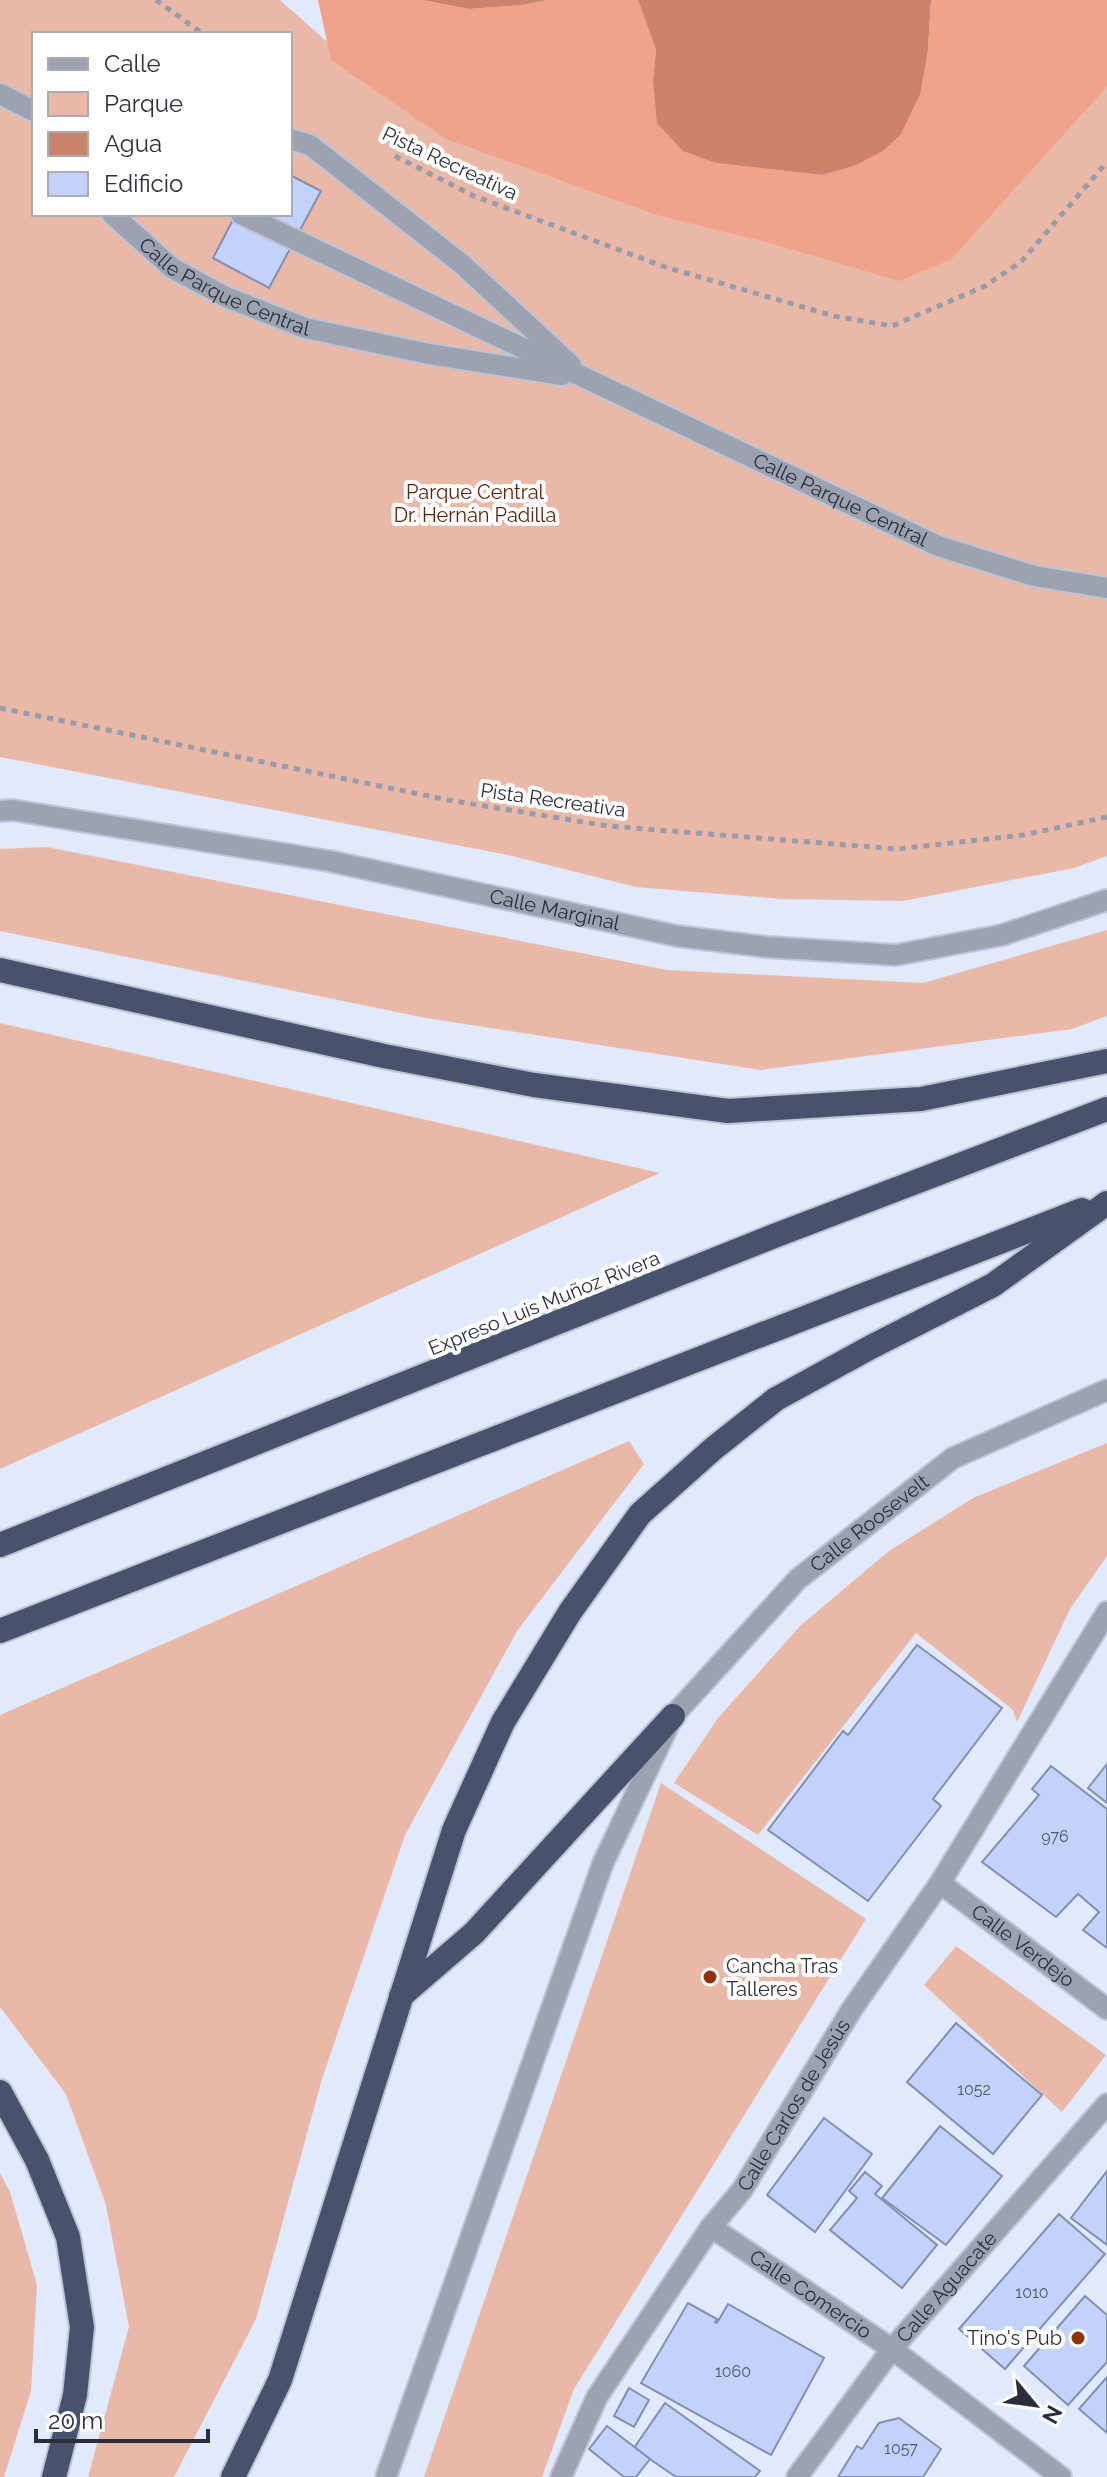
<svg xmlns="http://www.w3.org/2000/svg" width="1107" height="2477" font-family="Raleway,sans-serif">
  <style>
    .green { fill: #e9b8a7; fill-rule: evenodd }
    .forest { fill: #efa38b }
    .water { fill: #cb836b }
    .building { fill: #c2d2fa; stroke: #838fae; stroke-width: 2 }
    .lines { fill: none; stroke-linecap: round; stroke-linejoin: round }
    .lane-casing { stroke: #bcc4d6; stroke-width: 24 }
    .street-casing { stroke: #bcc4d6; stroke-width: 24 }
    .highway-casing { stroke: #bcc4d6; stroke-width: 28 }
    .path { stroke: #959cac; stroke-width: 5; stroke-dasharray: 6 6; stroke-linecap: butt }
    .lane { stroke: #9ca2b0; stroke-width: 20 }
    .street { stroke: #9ca2b0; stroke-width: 20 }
    .highway { stroke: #47526d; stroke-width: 24 }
    .poi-dot { fill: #963004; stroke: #fff; stroke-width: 3 }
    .labels { text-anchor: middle; stroke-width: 8; stroke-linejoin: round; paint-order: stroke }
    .number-label { font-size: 16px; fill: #50586b }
    .street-label { font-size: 20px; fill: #2a2f3b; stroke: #fff }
    .park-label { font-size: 20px; fill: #632209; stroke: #fff }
    .poi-label { font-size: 20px; fill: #2a2f3b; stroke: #fff; text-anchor: start }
  </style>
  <rect width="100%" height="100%" fill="#e1e9fd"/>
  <g class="green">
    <path d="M0,0H280L375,84L952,259L1107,87V856L1074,868L903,901L782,899L636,887L508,855L0,757ZM34,34H290V214H34Z"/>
    <path d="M47,847L667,970L923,983L1107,930V1016L1072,1029L761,1070L426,1018L0,931V849Z"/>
    <path d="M0,1023L660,1173L0,1469Z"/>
    <path d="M629,1441L644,1464L517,1631L405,1835L322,2079L256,2319L174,2477H88L129,2327L106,2205L66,2094L0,2007V1715Z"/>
    <path d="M1107,1443V1556L1070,1609L1017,1722L1013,1710L916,1633L758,1835L674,1783L718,1718L800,1626L889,1551L973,1498Z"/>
    <path d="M661,1783L866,1919L574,2389L542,2477H424Z"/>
    <path d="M956,1946L1106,2055L1062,2112L924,1985Z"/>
    <path d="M0,2173L10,2192L37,2285L31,2391L4,2477H0Z"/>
  </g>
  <path class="forest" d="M318,0H422L469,9L522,5L547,0H638L656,50L653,80L716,163L822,175L854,166L928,50L931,0H1107V87L952,259L899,281L770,243L657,215L446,139L331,60Z"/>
  <g class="water">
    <path d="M422,0H547L522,5L469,9Z"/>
    <path d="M638,0H931L928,50L920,94L901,134L883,151L854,166L822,175L716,163L683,151L657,123L653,80L656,50Z"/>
  </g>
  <g class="building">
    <path d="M290,175L321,191L269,288L213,258L236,214H290Z"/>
    <path d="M917,1645L1002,1708L933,1799L941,1806L868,1901L768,1830L843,1731L848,1735Z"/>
    <path d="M1107,1764V1803L1088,1788Z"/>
    <path d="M1051,1766L1107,1809V1948L1083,1930L1099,1912L1078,1894L1056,1917L982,1862L1039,1795L1032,1789Z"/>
    <path d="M956,2023L1042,2095L993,2154L907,2082Z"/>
    <path d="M824,2118L872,2154L815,2232L767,2195Z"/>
    <path d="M940,2126L1002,2176L946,2245L882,2198Z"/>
    <path d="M1107,2171V2245L1071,2218Z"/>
    <path d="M865,2172L882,2186L875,2194L937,2245L902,2288L830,2230L857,2198L849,2191Z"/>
    <path d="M1059,2214L1105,2254L1005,2369L959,2329Z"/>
    <path d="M1085,2296L1107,2315V2362L1068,2405L1024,2366Z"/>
    <path d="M688,2303L717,2319L715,2322L717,2323L728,2304L824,2358L771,2455L641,2383Z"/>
    <path d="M1107,2377V2433L1079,2409Z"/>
    <path d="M629,2388L649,2400L634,2427L614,2416Z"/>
    <path d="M665,2403L760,2471L755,2477H676L634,2448Z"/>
    <path d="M899,2418L941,2449L923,2477H838L857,2446L862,2449L879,2423Z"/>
    <path d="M607,2426L650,2459L636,2477H624L589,2449Z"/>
  </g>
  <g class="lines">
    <g class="lane-casing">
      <g id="lane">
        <path d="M0,94L34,111"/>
        <path d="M290,139L310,145L463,265L571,365"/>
        <path id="s1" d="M112,214L172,268L226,297L305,328L429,354L562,375"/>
        <path id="s2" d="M241,214L938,546L1034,576L1107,588"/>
      </g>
    </g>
    <g class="street-casing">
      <g id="street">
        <path id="s3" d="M0,811L12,810L329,861L677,936L767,947L896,955L1002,935L1107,900"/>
        <path id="s4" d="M940,1883L1107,2009"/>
        <path id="s5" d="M711,2227L892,2349L1061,2477"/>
        <path id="s6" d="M386,2477L603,1863L673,1716L798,1579L953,1458L1107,1390"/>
        <path id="s7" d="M561,2477L597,2397L711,2227L742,2190L852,2009L940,1883L1107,1612"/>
        <path id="s8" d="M797,2477L892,2349L1107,2104"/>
      </g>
    </g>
    <g class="highway-casing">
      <g id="highway">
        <path d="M0,970L384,1056L534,1085L728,1111L921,1099L1107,1061"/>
        <path d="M0,1545L774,1236L1107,1109"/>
        <path d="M0,1631L1082,1210"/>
        <path d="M401,1996L474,1933L673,1716"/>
        <path d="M0,2092L37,2160L68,2237L82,2327L75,2395L54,2477"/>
        <path d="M233,2477L280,2380L454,1830L503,1722L570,1612L640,1514L713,1449L776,1399L871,1347L993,1285L1107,1203"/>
      </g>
    </g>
    <g class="path">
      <path d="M156,0L203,34"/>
      <path d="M395,156L474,196L665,267L834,316L892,326L985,286L1021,262L1107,162"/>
      <path d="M0,708L448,800L608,826L897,849L1023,835L1107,817"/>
    </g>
    <use href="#lane" class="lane"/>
    <use href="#street" class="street"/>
    <use href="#highway" class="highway"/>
  </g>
  <g class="poi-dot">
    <circle cx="710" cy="1977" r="8"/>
    <circle cx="1078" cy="2338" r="8"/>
  </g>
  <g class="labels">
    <g class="number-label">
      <text x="1055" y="1842">976</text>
      <text x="974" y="2095">1052</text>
      <text x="1032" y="2298">1010</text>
      <text x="733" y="2377">1060</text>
      <text x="901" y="2454">1057</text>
    </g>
    <g class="street-label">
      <text transform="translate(450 163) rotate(25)" y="7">Pista Recreativa</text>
      <text dy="7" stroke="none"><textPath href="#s1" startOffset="136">Calle Parque Central</textPath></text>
      <text dy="7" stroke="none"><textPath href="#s2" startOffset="664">Calle Parque Central</textPath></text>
      <text transform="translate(553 800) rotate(8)" y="7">Pista Recreativa</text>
      <text dy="7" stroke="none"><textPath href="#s3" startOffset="564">Calle Marginal</textPath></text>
      <text transform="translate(544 1303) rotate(-22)" y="7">Expreso Luis Muñoz Rivera</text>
      <text dy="7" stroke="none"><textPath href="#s6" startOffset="1090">Calle Roosevelt</textPath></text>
      <text dy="7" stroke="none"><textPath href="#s4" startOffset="104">Calle Verdejo</textPath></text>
      <text dy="7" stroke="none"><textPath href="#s7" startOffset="440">Calle Carlos de Jesús</textPath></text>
      <text dy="7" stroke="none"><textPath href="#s8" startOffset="242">Calle Aguacate</textPath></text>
      <text dy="7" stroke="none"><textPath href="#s5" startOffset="120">Calle Comercio</textPath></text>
    </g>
    <g class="park-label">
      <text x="475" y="499">Parque Central<tspan x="475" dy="23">Dr. Hernán Padilla</tspan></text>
    </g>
    <g class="poi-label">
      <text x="726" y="1973">Cancha Tras<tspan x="726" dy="23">Talleres</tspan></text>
      <text x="1062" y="2345" text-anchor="end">Tino's Pub</text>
    </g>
  </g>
  <rect x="32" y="32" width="260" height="184" fill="#ffffff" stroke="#aaacb1" stroke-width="2"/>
  <rect x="48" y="58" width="40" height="12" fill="#9ca2b0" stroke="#aaacb1" stroke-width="2"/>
  <text x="104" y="72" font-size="24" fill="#2a2f3b">Calle</text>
  <rect x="48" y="92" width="40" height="24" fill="#e9b8a7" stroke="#aaacb1" stroke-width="2"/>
  <text x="104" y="112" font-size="24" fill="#2a2f3b">Parque</text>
  <rect x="48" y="132" width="40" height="24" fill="#cb836b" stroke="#aaacb1" stroke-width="2"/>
  <text x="104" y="152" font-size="24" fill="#2a2f3b">Agua</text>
  <rect x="48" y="172" width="40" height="24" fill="#c2d2fa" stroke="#aaacb1" stroke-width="2"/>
  <text x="104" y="192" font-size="24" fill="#2a2f3b">Edificio</text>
  <g transform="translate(1035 2405) rotate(119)" stroke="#ffffff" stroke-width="6" paint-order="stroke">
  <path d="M0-6L14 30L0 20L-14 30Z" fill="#2a2f3b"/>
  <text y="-12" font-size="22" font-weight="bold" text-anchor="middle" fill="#2a2f3b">N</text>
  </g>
  <path d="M36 2429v12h172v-12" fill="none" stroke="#2a2f3b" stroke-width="4"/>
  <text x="48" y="2429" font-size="24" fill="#2a2f3b" stroke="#ffffff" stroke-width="6" paint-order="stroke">20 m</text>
</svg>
